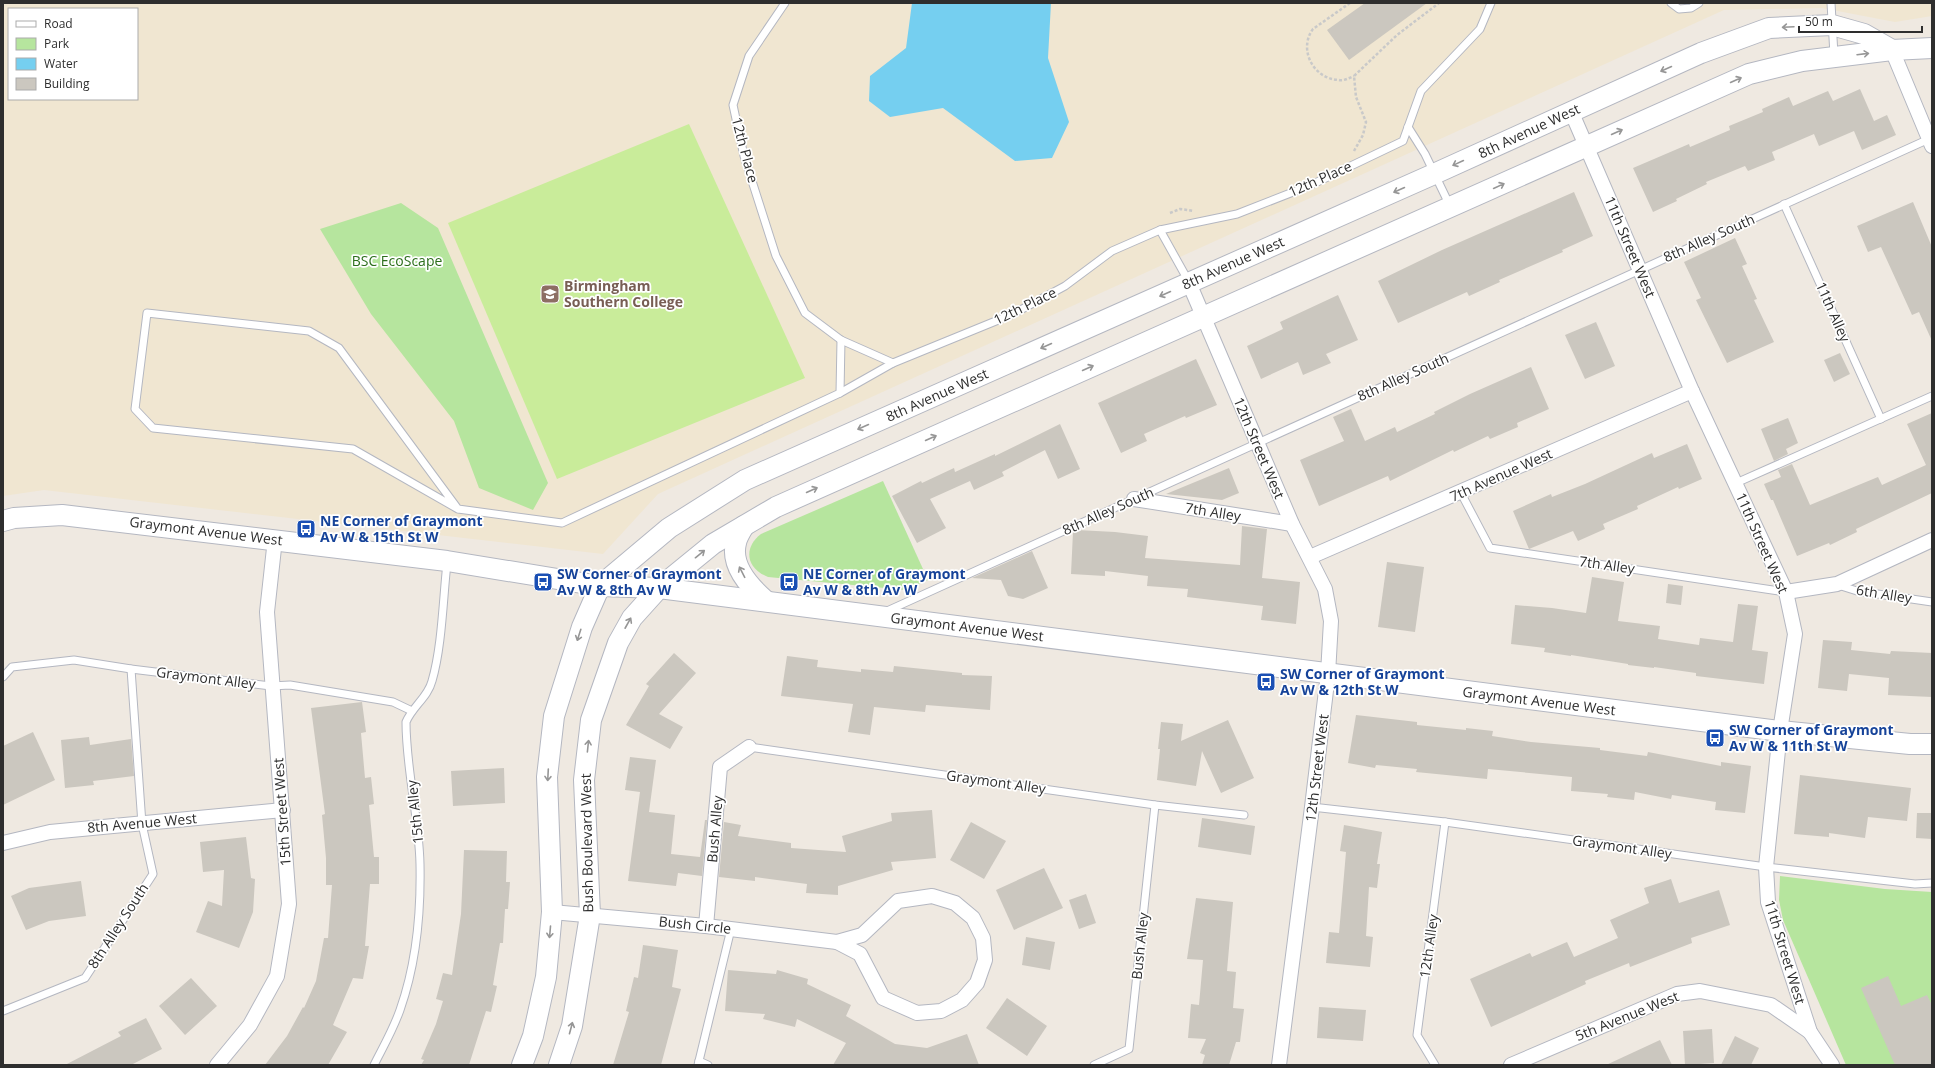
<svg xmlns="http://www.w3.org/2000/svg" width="1935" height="1068" font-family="'Open Sans',sans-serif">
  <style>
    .education { fill: #f0e6d1; fill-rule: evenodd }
    .green { fill: #b6e59e }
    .pitch { fill: #c9ec9a }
    .water { fill: #75cff0 }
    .building { fill: #cbc7bf }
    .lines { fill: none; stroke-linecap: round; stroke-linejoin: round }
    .lane-casing { stroke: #b4b7c1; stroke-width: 9 }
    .street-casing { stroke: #b4b7c1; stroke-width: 16 }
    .secondary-casing { stroke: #b4b7c1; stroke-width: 22 }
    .path { stroke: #c9c9c9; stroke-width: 2.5; stroke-dasharray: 3 2; stroke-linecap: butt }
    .lane { stroke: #fff; stroke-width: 7 }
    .street { stroke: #fff; stroke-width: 14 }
    .secondary { stroke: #fff; stroke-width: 20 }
    .oneway { stroke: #969696 }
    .labels { text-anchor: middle; stroke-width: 3.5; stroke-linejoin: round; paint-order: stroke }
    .street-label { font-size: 14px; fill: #2e2e2e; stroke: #fff }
    .park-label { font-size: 14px; fill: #2c6e1b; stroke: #fff }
    .education-label { font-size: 14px; font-weight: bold; fill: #785e54; stroke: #fff; text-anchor: start }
    .transit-label { font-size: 14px; font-weight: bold; fill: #164399; stroke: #fff; text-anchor: start }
  </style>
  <rect width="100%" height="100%" fill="#efe9e1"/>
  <path class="education" d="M3,3H1932V16L1895,22L1822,8L1724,10L658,494L603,554L44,490L3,496ZM9,9H137V99H9Z"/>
  <g class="green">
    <path d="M401,203L438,228L548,483L533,510L479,488L454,421L371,314L320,229Z"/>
    <path d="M883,481L928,580L906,590L768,577C746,568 743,548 761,534Z"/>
    <path d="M1780,876L1885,889L1932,892V1065H1846L1783,920L1779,900Z"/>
  </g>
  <path class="pitch" d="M689,124L805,378L557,479L448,223Z"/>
  <path class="water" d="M912,3H1051L1048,58L1069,122L1052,158L1015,161L943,108L890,117L869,101L870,76L906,48Z"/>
  <g class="building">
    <path d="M1365,3H1427L1349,60L1327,30Z"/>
    <path d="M1860,89L1874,121L1887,115L1896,135L1862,150L1854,131L1819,146L1814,134L1772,152L1775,160L1748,171L1745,166L1706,182L1707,184L1676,199L1677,201L1653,212L1633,168L1689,144L1690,147L1730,130L1729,126L1763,112L1762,109L1789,97L1793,106L1828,91L1833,101Z"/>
    <path d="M1574,192L1593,236L1562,250L1563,252L1499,280L1500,282L1469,296L1467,292L1398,323L1378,281L1442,250Z"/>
    <path d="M1913,202L1932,247V341L1919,312L1912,315L1881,247L1868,252L1857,226Z"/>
    <path d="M1735,238L1747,264L1742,266L1757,299L1754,300L1774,342L1727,363L1696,300L1701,298L1684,262Z"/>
    <path d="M1338,295L1358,340L1326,354L1331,363L1303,375L1298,362L1261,379L1247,346L1283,329L1280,322Z"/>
    <path d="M1596,322L1615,366L1585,379L1565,335Z"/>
    <path d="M1840,353L1850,374L1834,382L1824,360Z"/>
    <path d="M1196,359L1217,405L1186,418L1185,416L1144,434L1147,441L1121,453L1098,403Z"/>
    <path d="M1531,367L1549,409L1517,423L1518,427L1490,439L1488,436L1454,452L1453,450L1390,481L1388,476L1319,506L1300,460L1344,441L1333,417L1351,409L1365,441L1395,427L1397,432L1435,414L1434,412L1470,394Z"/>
    <path d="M1932,413V493L1856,529L1857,532L1830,545L1829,543L1797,556L1773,500H1771L1764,484L1781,477L1778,470L1792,464L1810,505L1878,477L1882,485L1926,465L1907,424Z"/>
    <path d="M1788,418L1798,443L1786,449L1788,454L1774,461L1761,429Z"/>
    <path d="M1060,424L1080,469L1058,479L1045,450L1002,472L1004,476L974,490L970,481L930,499L946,528L917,543L892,496L921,481L922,483L954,468L955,472L995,454V456Z"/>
    <path d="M1687,444L1702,479L1679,489L1678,487L1637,506L1638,509L1603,524L1605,529L1578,541L1573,531L1529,549L1513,511L1551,494L1552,497L1585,484L1652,453L1654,458Z"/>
    <path d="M1229,468L1239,493L1222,500L1166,494Z"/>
    <path d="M1242,526L1267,529L1262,578L1300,582L1296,624L1261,620L1263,606L1187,597L1188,589L1147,586L1148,576L1105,571V576L1071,574L1073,532L1077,530L1115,532L1148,536L1145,558L1240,565Z"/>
    <path d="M1032,551L1048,588L1023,599L1008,596L1001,580L972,578Z"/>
    <path d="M1387,562L1424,567L1415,632L1378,627Z"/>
    <path d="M1592,577L1624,582L1618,621L1660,626L1658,639L1699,645L1700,638L1733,642L1738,604L1758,606L1752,650L1768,652L1764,684L1696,676V673L1654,667V668L1628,665V664L1571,655V656L1544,652L1545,648L1511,644L1515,605L1552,608L1586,613Z"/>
    <path d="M1668,584L1683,586L1681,605L1666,603Z"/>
    <path d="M1823,640L1852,642L1851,650L1890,654L1891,651L1932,653V697L1888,695L1889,678L1849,674L1847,691L1818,688Z"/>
    <path d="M674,653L696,673L659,714L683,727L670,749L626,725L649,686L646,684Z"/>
    <path d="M787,656L818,660L817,667L861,672V669L893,672L894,666L962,673V675L992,676L990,710L926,705L925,712L874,707L870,735L848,732L853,704L781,696Z"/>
    <path d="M362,702L366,732L361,733L365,778L371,777L374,804L369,805L374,857H379V884H370L365,946H369L363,979L353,978L333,1025L347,1032L328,1065H265L287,1036L303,1007L304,1008L316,981L324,938H328L332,885H326V858L322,815L325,814L311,708Z"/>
    <path d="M1356,715L1417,722V725L1466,730V728L1493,731L1492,736L1531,742L1600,748V750L1647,756L1648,752L1721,766V762L1751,766L1745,813L1715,810L1716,802L1672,795L1671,799L1635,792L1634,800L1607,797L1608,794L1571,791L1572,777L1488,769L1487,779L1416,772L1417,769L1376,765L1375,768L1348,763Z"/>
    <path d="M1228,720L1254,778L1221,793L1202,751L1196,786L1157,780L1160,749H1158L1161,722L1183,724L1181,741Z"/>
    <path d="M33,732L55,780L3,805V746Z"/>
    <path d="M89,737L90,745L131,739L134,776L93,781L94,785L65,788L61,740Z"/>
    <path d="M630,757L656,760L649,812L675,815L671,854L700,857L705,820H707L702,876L678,873L676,886L628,881L640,792L625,790Z"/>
    <path d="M504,768L505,803L453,806L451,771Z"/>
    <path d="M1800,775L1911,788L1907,821L1868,817L1865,838L1829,833V837L1794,834Z"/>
    <path d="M932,810L936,858L891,862L893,870L838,886V895L806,893L807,884L755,877V881L719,877L724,822L741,825L738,836L791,843V848L846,852L842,836L892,821L891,813Z"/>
    <path d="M1917,813H1932V839L1916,838Z"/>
    <path d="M1202,818L1255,826L1251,855L1198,847Z"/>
    <path d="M971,822L1006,841L984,879L950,860Z"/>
    <path d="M1344,825L1382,832L1377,864H1380L1377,888L1369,887L1366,936L1373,937L1370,967L1326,963L1329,932L1339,933L1346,852L1340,851Z"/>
    <path d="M246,837L251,878L255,879L253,912L239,948L196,932L208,901L222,906L224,870L203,872L200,842Z"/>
    <path d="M464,850L507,851L506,882H510L508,909H505L503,943H500L493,985L497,986L491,1012L486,1011L469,1065H421L424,1060L421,1059L436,1024L443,1001L436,999L443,973L452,975L461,914Z"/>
    <path d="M1044,868L1063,908L1014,930L996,890Z"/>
    <path d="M1671,879L1679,903L1719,890L1730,925L1691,938L1692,943L1630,967L1629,963L1585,981L1586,984L1491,1027L1470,979L1530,953L1532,957L1567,942L1574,957L1618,938L1610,920L1649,903L1644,888Z"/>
    <path d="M81,881L86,916L49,921L26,930L11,896L29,888Z"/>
    <path d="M1086,894L1096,923L1079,929L1069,900Z"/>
    <path d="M1196,898L1233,902L1227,971L1236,972L1233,1008L1244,1009L1240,1042H1236L1229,1065H1202L1205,1055L1200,1053L1206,1039L1188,1038L1191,1004L1199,1005L1203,960L1187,959Z"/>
    <path d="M1026,937L1055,942L1050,970L1022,965Z"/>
    <path d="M643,945L678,950L672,987L681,989L670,1031L661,1065H613L629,1012L626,1011L634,977L638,978Z"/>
    <path d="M728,970L776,974L777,970L808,979L807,984L851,1005L846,1016L895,1044L927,1048L967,1034L979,1065H833L846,1043L797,1019L795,1027L763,1019L765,1014L725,1011Z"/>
    <path d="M1888,976L1901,1006L1927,995L1932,1005V1065H1895L1861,988Z"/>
    <path d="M191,978L217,1006L185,1035L159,1006Z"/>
    <path d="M1007,998L1047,1026L1027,1056L986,1028Z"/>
    <path d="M1319,1007L1366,1010L1363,1041L1317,1038Z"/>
    <path d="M146,1018L162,1049L131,1065H65L121,1036L118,1032Z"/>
    <path d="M1712,1029L1714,1063L1685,1065L1683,1031Z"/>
    <path d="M1735,1036L1759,1048L1751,1065H1721Z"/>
    <path d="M1660,1040L1672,1065H1606Z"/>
  </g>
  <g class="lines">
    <g class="lane-casing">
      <g id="lane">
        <path d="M785,3L749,56L733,105L744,156L776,256L805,313L841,340L893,363L1013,314L1065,286L1112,251L1160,230L1237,214L1311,185L1403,141L1421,91L1480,29L1491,3"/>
        <path d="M1671,3L1679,9L1691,8L1699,3"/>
        <path d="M1831,3L1834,55"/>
        <path d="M1408,127L1425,154L1450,206"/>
        <path d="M1784,204L1881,419"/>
        <path d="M1160,230L1189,282"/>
        <path d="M840,393L893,363"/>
        <path d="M1736,483L1932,396"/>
        <path d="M1461,493L1490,548L1786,592"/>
        <path d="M458,509L339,348L309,331L147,313L135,409L153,428L353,449L458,509L562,523L840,393L841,340"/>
        <path d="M1838,585L1857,591L1932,602"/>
        <path d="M887,611L1929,139"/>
        <path d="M3,677L12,667L74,660L131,669L271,686L290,685L393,702L412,711"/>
        <path d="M749,747L1155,805L1244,815"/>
        <path d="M1312,807L1445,822L1766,867L1915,884L1932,883"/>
        <path d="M3,1011L85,978L153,874L142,824L131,669"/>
        <path d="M699,1061L708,1065"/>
        <path d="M374,1065C383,1047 393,1030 400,1010C416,965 421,912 420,864C419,817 406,770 406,722C412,707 428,697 432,681C442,647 443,599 447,563"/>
        <path d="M698,1065L731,929"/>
        <path d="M1094,1065L1129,1049L1155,805"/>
        <path d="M1435,1065L1417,1035L1445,822"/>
      </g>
    </g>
    <g class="street-casing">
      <g id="street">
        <path d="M1892,50L1932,146"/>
        <path d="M1571,111L1692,391L1786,592L1795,634L1780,731L1766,867L1768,902L1810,1032L1832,1065"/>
        <path d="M1189,283L1292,524L1325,589L1331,621L1328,674L1312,807L1279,1065"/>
        <path d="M1134,499L1292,524"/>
        <path d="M1310,557L1692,391"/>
        <path d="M1786,592L1837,584L1932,540"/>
        <path d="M3,843L50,832L283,810"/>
        <path d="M932,896L955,903L973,918L983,938L985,960L977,983L962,1000L941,1011L917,1013L883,998L860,954L837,942L862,935L898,901Z"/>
        <path d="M552,912L706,926L837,942"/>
        <path d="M706,926L720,767L749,747"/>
        <path d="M217,1065L250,1025L277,976L289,904L267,612L275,539"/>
        <path d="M1511,1065L1677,994L1700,991L1771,1005L1810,1032"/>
      </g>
    </g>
    <g class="secondary-casing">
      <g id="secondary">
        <path d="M3,521L14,518L62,515L447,561L600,586L659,588L1780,731L1910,744H1932"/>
        <path d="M744,526C741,531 737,537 736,543C730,566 751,588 766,601"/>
        <path d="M522,1065L533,1036L546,977L552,912L547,777L554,716L582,627L600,586L669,528L745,480L1434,174L1701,53L1769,28L1832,25L1864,34L1892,50"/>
        <path d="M559,1065L572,1026L590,915L584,780L591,720L618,643L632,618L659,588L713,544L776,507L1749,74L1802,61L1892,50L1932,48"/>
      </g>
    </g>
    <g class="path">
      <path d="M1350,3L1313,29C1298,49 1313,79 1339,80C1344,81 1349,78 1354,76"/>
      <path d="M1354,151L1363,135L1366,122L1356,97L1354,76L1397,35L1439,3"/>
      <path d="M1170,213L1180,209L1194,211"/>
    </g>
    <use href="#lane" class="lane"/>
    <use href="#street" class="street"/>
    <use href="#secondary" class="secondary"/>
  </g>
  <defs><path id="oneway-shaft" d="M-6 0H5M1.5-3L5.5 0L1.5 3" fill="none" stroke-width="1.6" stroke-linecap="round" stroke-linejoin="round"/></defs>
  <g class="oneway">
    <use href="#oneway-shaft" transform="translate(1788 27) rotate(177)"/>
    <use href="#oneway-shaft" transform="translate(1863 54) rotate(-7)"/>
    <use href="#oneway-shaft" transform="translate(1666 69) rotate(156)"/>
    <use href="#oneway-shaft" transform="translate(1736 80) rotate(-24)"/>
    <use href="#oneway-shaft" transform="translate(1617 132) rotate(-24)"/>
    <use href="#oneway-shaft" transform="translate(1458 163) rotate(155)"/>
    <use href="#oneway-shaft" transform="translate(1499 186) rotate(-25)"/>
    <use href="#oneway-shaft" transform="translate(1399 190) rotate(156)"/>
    <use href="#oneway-shaft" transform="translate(1165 294) rotate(156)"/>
    <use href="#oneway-shaft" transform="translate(1046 346) rotate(156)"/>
    <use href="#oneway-shaft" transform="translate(1088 368) rotate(-24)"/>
    <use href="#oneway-shaft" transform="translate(863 427) rotate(156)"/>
    <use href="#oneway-shaft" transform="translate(931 438) rotate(-24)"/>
    <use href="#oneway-shaft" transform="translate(812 490) rotate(-24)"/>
    <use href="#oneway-shaft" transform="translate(700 554) rotate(-39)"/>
    <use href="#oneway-shaft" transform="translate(742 572) rotate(-117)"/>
    <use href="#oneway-shaft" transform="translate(628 623) rotate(-61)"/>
    <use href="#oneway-shaft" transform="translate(579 635) rotate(108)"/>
    <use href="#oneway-shaft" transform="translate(588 746) rotate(-84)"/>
    <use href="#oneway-shaft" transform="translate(548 775) rotate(93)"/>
    <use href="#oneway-shaft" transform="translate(550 932) rotate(95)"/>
    <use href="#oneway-shaft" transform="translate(571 1028) rotate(-75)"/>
  </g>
  <defs>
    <g id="university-square" transform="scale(1)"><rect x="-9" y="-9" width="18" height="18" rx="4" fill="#8d6e63" stroke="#fff"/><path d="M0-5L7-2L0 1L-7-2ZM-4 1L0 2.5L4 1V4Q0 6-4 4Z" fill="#fff"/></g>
    <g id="bus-square" transform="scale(1)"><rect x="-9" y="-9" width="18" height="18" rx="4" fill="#1a4fb4" stroke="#fff"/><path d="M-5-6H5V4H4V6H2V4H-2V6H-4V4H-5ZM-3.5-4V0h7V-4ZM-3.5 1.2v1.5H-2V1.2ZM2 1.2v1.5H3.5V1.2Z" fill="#fff"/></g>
  </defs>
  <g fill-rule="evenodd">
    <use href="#university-square" x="550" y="294"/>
    <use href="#bus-square" x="306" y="529"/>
    <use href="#bus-square" x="543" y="582"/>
    <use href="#bus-square" x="789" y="582"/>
    <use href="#bus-square" x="1266" y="682"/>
    <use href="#bus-square" x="1715" y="738"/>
  </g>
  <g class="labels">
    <g class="street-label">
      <text transform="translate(1529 131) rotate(-25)" y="5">8th Avenue West</text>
      <text transform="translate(745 150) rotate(75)" y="5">12th Place</text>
      <text transform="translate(1320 179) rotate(-24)" y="5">12th Place</text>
      <text transform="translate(1709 238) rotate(-24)" y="5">8th Alley South</text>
      <text transform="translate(1630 247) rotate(67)" y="5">11th Street West</text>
      <text transform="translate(1233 263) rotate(-24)" y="5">8th Avenue West</text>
      <text transform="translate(1025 306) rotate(-26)" y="5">12th Place</text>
      <text transform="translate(1833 312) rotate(66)" y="5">11th Alley</text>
      <text transform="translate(1403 377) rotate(-24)" y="5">8th Alley South</text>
      <text transform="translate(937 395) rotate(-24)" y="5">8th Avenue West</text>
      <text transform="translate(1259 448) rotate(67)" y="5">12th Street West</text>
      <text transform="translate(1501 475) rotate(-24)" y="5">7th Avenue West</text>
      <text transform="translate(1108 511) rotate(-24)" y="5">8th Alley South</text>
      <text transform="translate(1213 512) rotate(9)" y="5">7th Alley</text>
      <text transform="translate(206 531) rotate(7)" y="5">Graymont Avenue West</text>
      <text transform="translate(1762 543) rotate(66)" y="5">11th Street West</text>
      <text transform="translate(1607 565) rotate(8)" y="5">7th Alley</text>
      <text transform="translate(1884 594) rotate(9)" y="5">6th Alley</text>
      <text transform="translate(967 627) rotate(7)" y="5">Graymont Avenue West</text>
      <text transform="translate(206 678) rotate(7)" y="5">Graymont Alley</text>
      <text transform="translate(1539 701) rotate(7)" y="5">Graymont Avenue West</text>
      <text transform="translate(1317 768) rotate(-83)" y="5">12th Street West</text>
      <text transform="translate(996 782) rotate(8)" y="5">Graymont Alley</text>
      <text transform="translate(282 812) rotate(-94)" y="5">15th Street West</text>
      <text transform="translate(415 812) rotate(-96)" y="5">15th Alley</text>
      <text transform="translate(142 823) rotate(-5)" y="5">8th Avenue West</text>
      <text transform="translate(715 829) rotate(-85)" y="5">Bush Alley</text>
      <text transform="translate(587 843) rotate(-91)" y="5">Bush Boulevard West</text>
      <text transform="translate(1622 847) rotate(8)" y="5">Graymont Alley</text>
      <text transform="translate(695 925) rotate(6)" y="5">Bush Circle</text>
      <text transform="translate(118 926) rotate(-57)" y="5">8th Alley South</text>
      <text transform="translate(1140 946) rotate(-84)" y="5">Bush Alley</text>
      <text transform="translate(1429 946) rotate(-82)" y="5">12th Alley</text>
      <text transform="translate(1785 952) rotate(73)" y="5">11th Street West</text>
      <text transform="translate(1627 1016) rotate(-22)" y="5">5th Avenue West</text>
    </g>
    <g class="park-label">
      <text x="397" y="266">BSC EcoScape</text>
    </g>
    <g class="education-label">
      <text x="564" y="291">Birmingham<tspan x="564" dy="16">Southern College</tspan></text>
    </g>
    <g class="transit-label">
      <text x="320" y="526">NE Corner of Graymont<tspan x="320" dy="16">Av W &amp; 15th St W</tspan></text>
      <text x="557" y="579">SW Corner of Graymont<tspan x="557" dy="16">Av W &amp; 8th Av W</tspan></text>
      <text x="803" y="579">NE Corner of Graymont<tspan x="803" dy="16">Av W &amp; 8th Av W</tspan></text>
      <text x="1280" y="679">SW Corner of Graymont<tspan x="1280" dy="16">Av W &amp; 12th St W</tspan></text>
      <text x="1729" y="735">SW Corner of Graymont<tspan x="1729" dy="16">Av W &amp; 11th St W</tspan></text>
    </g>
  </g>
  <rect width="1935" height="1068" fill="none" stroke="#2e2e2e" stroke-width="8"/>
  <rect x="8" y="8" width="130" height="92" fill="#ffffff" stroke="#ababab"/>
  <rect x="16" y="21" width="20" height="6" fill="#ffffff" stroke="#ababab"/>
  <text x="44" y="28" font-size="12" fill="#2e2e2e">Road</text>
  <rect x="16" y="38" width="20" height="12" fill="#b6e59e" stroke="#ababab"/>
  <text x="44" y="48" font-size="12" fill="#2e2e2e">Park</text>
  <rect x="16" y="58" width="20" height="12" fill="#75cff0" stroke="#ababab"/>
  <text x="44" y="68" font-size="12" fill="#2e2e2e">Water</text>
  <rect x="16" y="78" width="20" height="12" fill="#cbc7bf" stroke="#ababab"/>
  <text x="44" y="88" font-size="12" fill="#2e2e2e">Building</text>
  <path d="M1799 26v6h123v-6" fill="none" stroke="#2e2e2e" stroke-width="2"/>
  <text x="1805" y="26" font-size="12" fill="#2e2e2e" stroke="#ffffff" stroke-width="3" paint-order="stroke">50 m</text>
</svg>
